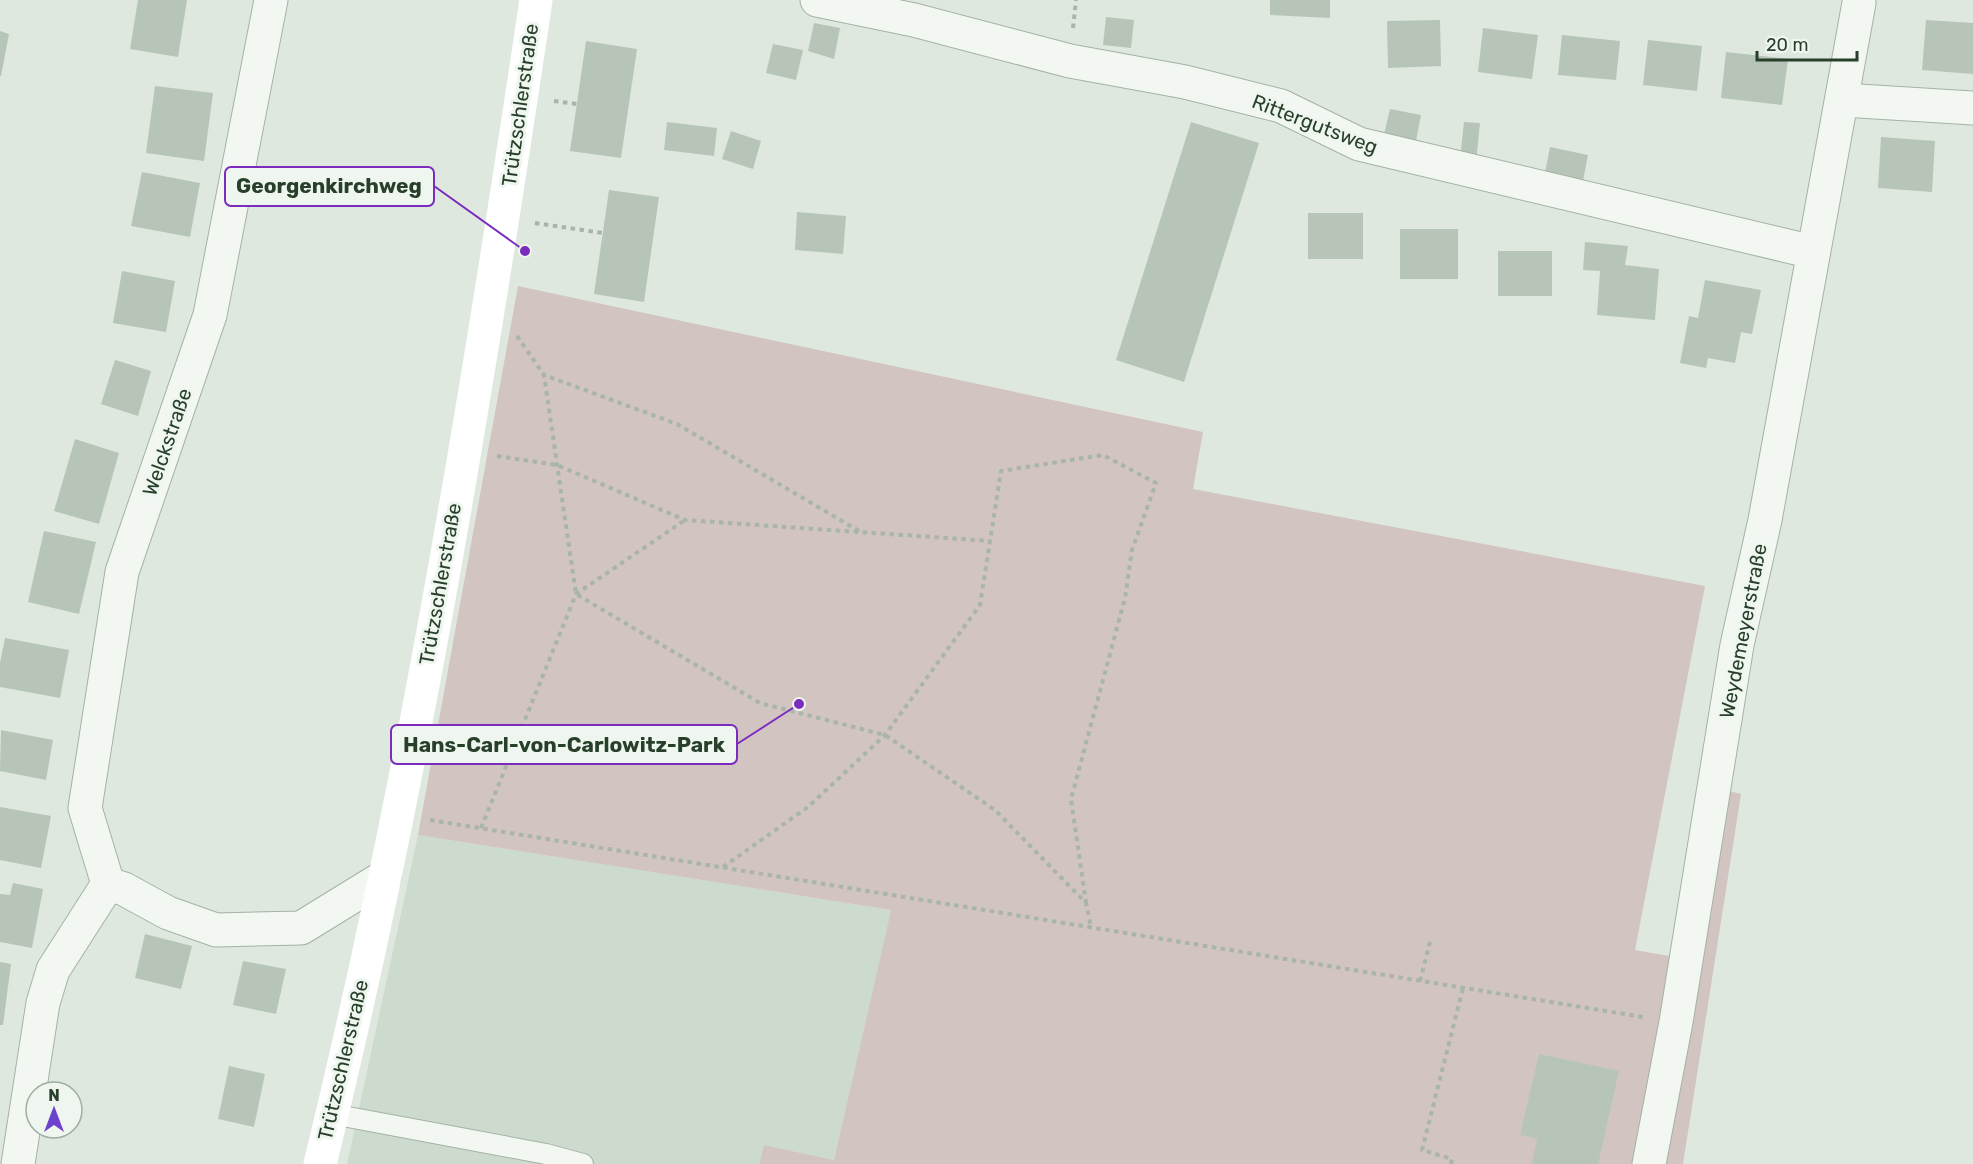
<svg xmlns="http://www.w3.org/2000/svg" width="1973" height="1164" font-family="Rubik,sans-serif">
  <style>
    .built { fill: #cddace }
    .green { fill: #d2c4c0 }
    .building { fill: #b6c5b7 }
    .lines { fill: none; stroke-linecap: round; stroke-linejoin: round }
    .lane-casing { stroke: #a4b2a5; stroke-width: 22 }
    .street-casing { stroke: #a4b2a5; stroke-width: 35 }
    .path { stroke: #a9b5aa; stroke-width: 4; stroke-dasharray: 4.5 4.5; stroke-linecap: butt }
    .lane { stroke: #f2f7f2; stroke-width: 20 }
    .street { stroke: #f2f7f2; stroke-width: 33 }
    .secondary { stroke: #fff; stroke-width: 33 }
    .labels { text-anchor: middle; stroke-width: 6; stroke-linejoin: round; paint-order: stroke }
    .street-label { font-size: 20px; fill: #283f2a; stroke: #eef6ef }
    .leader { fill: none; stroke: #7b2cbf; stroke-width: 2 }
    .callout-dot { fill: #7b2cbf; stroke: #eef6ef; stroke-width: 2 }
    .callout { fill: #eef6ef; stroke: #7b2cbf; stroke-width: 2 }
    .callout-label { font-size: 21px; text-anchor: middle; font-weight: bold; fill: #283f2a }
  </style>
  <rect width="100%" height="100%" fill="#dfe8df"/>
  <path class="built" d="M418,835L891,910L834,1160L764,1145L759,1164H347Z"/>
  <g class="green">
    <path d="M518,286L1203,432L1193,489L1705,586L1635,950L1675,957L1635,1164H759L764,1145L834,1160L891,910L418,835Z"/>
    <path d="M1725,790L1741,794L1683,1164H1661Z"/>
  </g>
  <g class="building">
    <path d="M138,0H187L178,57L130,49Z"/>
    <path d="M1270,0H1330V18L1270,15Z"/>
    <path d="M1106,17L1134,20L1131,48L1103,45Z"/>
    <path d="M1440,20L1441,66L1388,68L1387,21Z"/>
    <path d="M1926,20L1973,23V74L1922,70Z"/>
    <path d="M814,23L840,28L834,59L808,51Z"/>
    <path d="M1483,28L1538,35L1532,79L1478,72Z"/>
    <path d="M0,31L9,34L1,76H0Z"/>
    <path d="M1562,35L1620,41L1616,80L1558,75Z"/>
    <path d="M1648,40L1702,46L1697,91L1643,85Z"/>
    <path d="M586,41L637,49L621,158L570,151Z"/>
    <path d="M773,44L803,50L796,80L766,73Z"/>
    <path d="M1726,52L1788,59L1782,105L1721,98Z"/>
    <path d="M155,86L213,93L204,161L146,153Z"/>
    <path d="M1390,109L1421,115L1415,146L1383,139Z"/>
    <path d="M667,122L717,128L714,156L664,150Z"/>
    <path d="M1191,122L1259,143L1184,382L1116,360Z"/>
    <path d="M1464,122L1480,123L1476,163L1460,159Z"/>
    <path d="M731,131L761,141L753,169L722,159Z"/>
    <path d="M1881,137L1935,141L1932,192L1878,188Z"/>
    <path d="M1550,147L1588,155L1582,186L1544,178Z"/>
    <path d="M142,172L200,183L190,237L131,226Z"/>
    <path d="M609,190L659,197L644,302L594,294Z"/>
    <path d="M797,212L846,216L843,254L795,250Z"/>
    <rect x="1308" y="213" width="55" height="46"/>
    <rect x="1400" y="229" width="58" height="50"/>
    <path d="M1585,242L1628,246L1625,265L1659,269L1655,320L1597,315L1600,271L1583,270Z"/>
    <rect x="1498" y="251" width="54" height="45"/>
    <path d="M122,271L175,281L166,332L113,323Z"/>
    <path d="M1705,280L1761,290L1752,334L1741,332L1735,363L1708,358L1706,368L1680,363L1689,316L1698,318Z"/>
    <path d="M115,360L151,371L138,416L101,404Z"/>
    <path d="M75,439L119,453L99,524L54,511Z"/>
    <path d="M44,531L96,542L79,614L28,602Z"/>
    <path d="M5,638L69,650L60,698L0,687V663Z"/>
    <path d="M1,730L53,740L46,780L0,771Z"/>
    <path d="M0,807L51,816L41,868L0,860Z"/>
    <path d="M13,883L43,889L32,948L0,942V894L10,895Z"/>
    <path d="M145,934L192,946L181,989L135,978Z"/>
    <path d="M243,961L286,969L276,1014L233,1005Z"/>
    <path d="M0,962L11,964L3,1025H0Z"/>
    <path d="M1539,1054L1619,1071L1598,1164H1532L1537,1138L1520,1135Z"/>
    <path d="M229,1066L265,1074L254,1127L218,1119Z"/>
  </g>
  <g class="lines">
    <g class="lane-casing">
      <path id="lane" d="M332,1114L546,1154L583,1164"/>
    </g>
    <g class="street-casing">
      <g id="street">
        <path d="M271,0L210,315L122,572L85,808L108,884L124,889L168,913L216,930L301,928L384,877"/>
        <path d="M817,0L914,20L1070,61L1185,82L1281,106L1359,144L1813,252"/>
        <path d="M1843,100L1973,108"/>
        <path d="M18,1164L43,1003L53,970L108,884"/>
        <path d="M1649,1164L1676,1022L1737,645L1765,520L1859,3"/>
      </g>
    </g>
    <g class="path">
      <path d="M1073,28L1076,0"/>
      <path d="M554,101L577,104"/>
      <path d="M535,223L603,233"/>
      <path d="M517,336L544,375"/>
      <path d="M497,456L557,465L685,520L990,541"/>
      <path d="M859,531L677,424L544,375L576,594L760,703L885,735L995,810L1086,903L1091,928"/>
      <path d="M430,820L1643,1017"/>
      <path d="M481,828L576,594L685,520"/>
      <path d="M723,867L808,807L885,735L980,605L1001,471L1103,455L1156,483L1132,550L1125,598L1071,799L1086,903"/>
      <path d="M1420,981L1431,938"/>
      <path d="M1451,1164L1452,1159L1422,1150L1463,988"/>
    </g>
    <use href="#lane" class="lane"/>
    <use href="#street" class="street"/>
    <path class="secondary" d="M320,1164C414,781 478,390 536,0"/>
  </g>
  <g class="labels">
    <g class="street-label">
      <text transform="translate(520 105) rotate(-82)" y="7">Trützschlerstraße</text>
      <text transform="translate(1315 124) rotate(21)" y="7">Rittergutsweg</text>
      <text transform="translate(167 442) rotate(-71)" y="7">Welckstraße</text>
      <text transform="translate(440 584) rotate(-80)" y="7">Trützschlerstraße</text>
      <text transform="translate(1743 631) rotate(-79)" y="7">Weydemeyerstraße</text>
      <text transform="translate(343 1060) rotate(-77)" y="7">Trützschlerstraße</text>
    </g>
  </g>
  <path class="leader" d="M525 251L434 186M799 704L737 744"/>
  <g class="callout-dot">
    <circle cx="525" cy="251" r="6"/>
    <circle cx="799" cy="704" r="6"/>
  </g>
  <g class="callout">
    <rect x="225" y="167" width="209" height="39" rx="6"/>
    <rect x="391" y="725" width="346" height="39" rx="6"/>
  </g>
  <g class="callout-label">
    <text x="329" y="193">Georgenkirchweg</text>
    <text x="564" y="752">Hans-Carl-von-Carlowitz-Park</text>
  </g>
  <g transform="translate(54 1110)"><circle r="28" fill="#eef6ef" stroke="#9fada0" stroke-width="1.5"/>
  <path d="M0-4.5L10 22L0 15L-10 22Z" fill="#6d43ce"/>
  <text y="-9" font-size="16" font-weight="bold" text-anchor="middle" fill="#283f2a">N</text>
  </g>
  <path d="M1757 51v9h100v-9" fill="none" stroke="#283f2a" stroke-width="3"/>
  <text x="1766" y="51" font-size="18" fill="#283f2a" stroke="#eef6ef" stroke-width="4.5" paint-order="stroke">20 m</text>
</svg>
